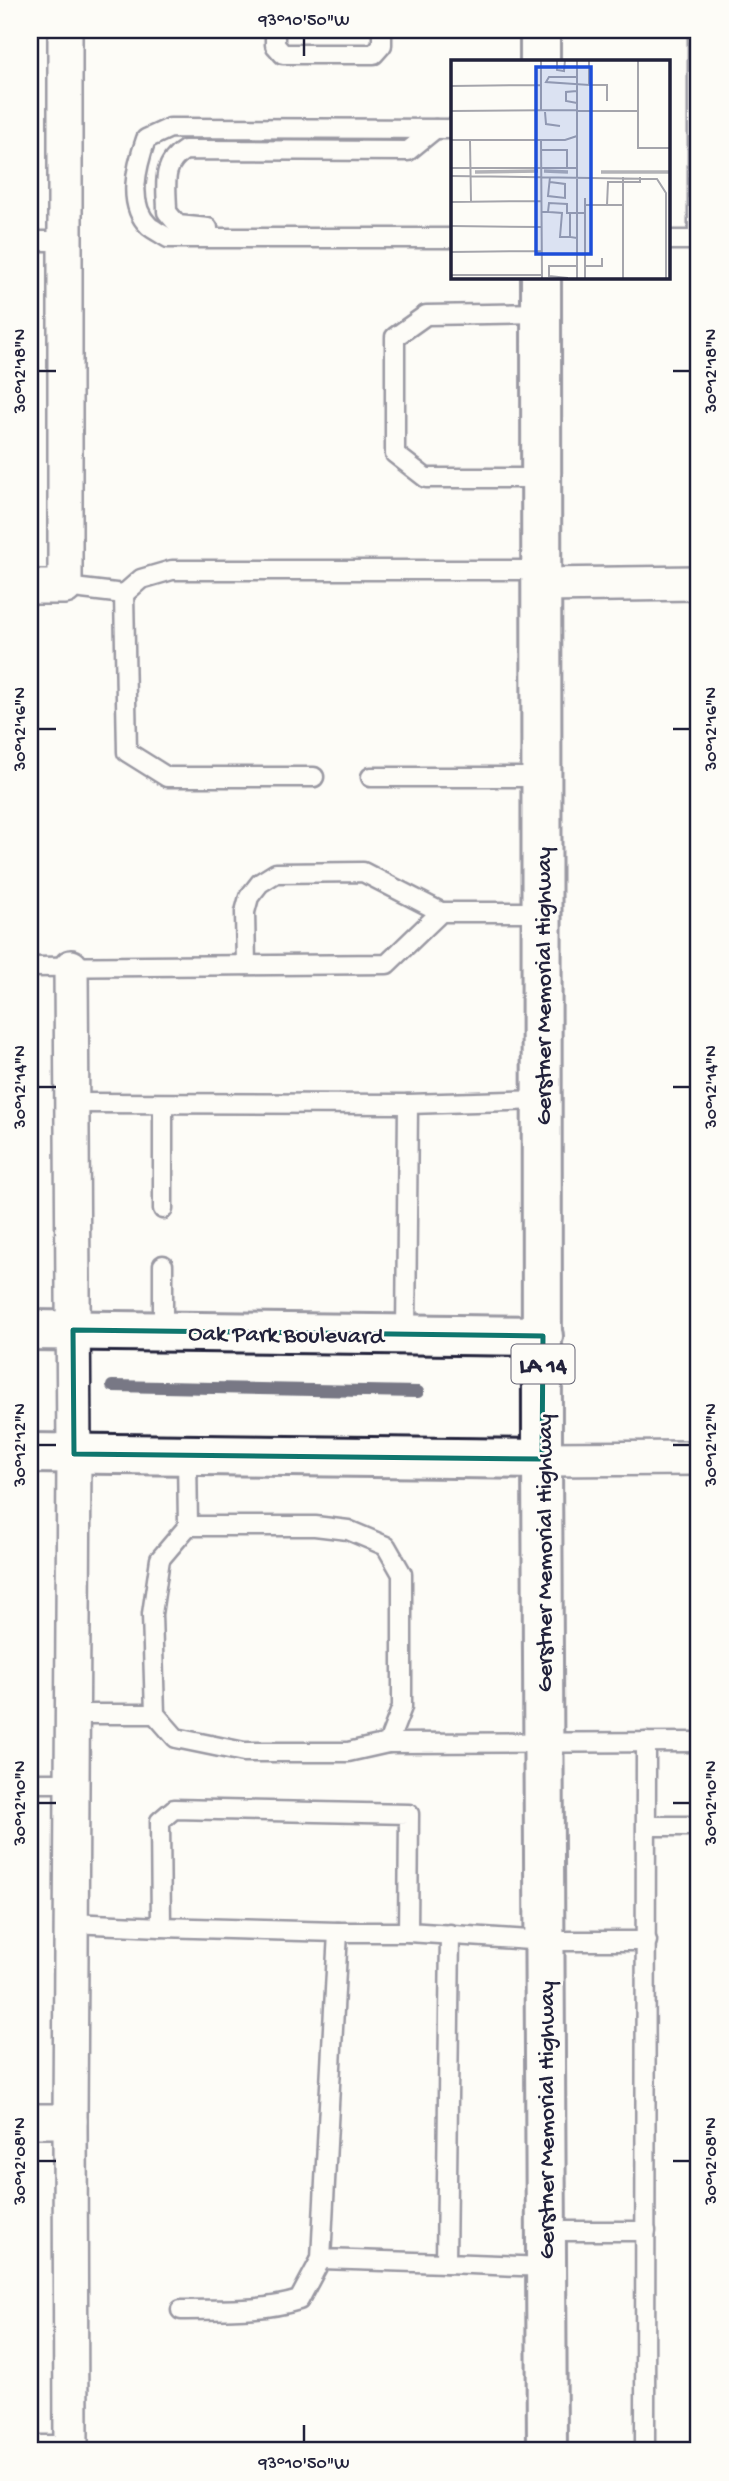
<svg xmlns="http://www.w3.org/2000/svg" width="729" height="2481" font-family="'Gochi Hand',sans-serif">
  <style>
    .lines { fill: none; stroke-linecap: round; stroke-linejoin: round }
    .stream { stroke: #787885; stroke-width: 12 }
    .service-casing { stroke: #22223b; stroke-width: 23 }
    .minor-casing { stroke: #22223b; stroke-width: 38 }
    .tertiary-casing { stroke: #22223b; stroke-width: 44 }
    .primary-casing { stroke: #22223b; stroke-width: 44 }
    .service { stroke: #fdfcf7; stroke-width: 18 }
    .minor { stroke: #fdfcf7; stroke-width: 33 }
    .tertiary { stroke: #fdfcf7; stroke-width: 38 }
    .primary { stroke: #fdfcf7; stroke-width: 38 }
    .marked { fill: none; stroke: #0f766e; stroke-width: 5; stroke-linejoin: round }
    .ticks { fill: none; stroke: #22223b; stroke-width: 2.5 }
    .labels { text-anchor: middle; stroke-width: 5; stroke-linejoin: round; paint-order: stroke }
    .shield { fill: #fdfcf7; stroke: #646373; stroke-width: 2 }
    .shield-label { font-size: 23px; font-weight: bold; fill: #22223b }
    .street-label { font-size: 24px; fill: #22223b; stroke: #fdfcf7 }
    .inset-river { fill: none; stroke: #b2b2b7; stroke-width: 3.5 }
    .inset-road { fill: none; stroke: #a5a5ac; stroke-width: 2 }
    .view { fill: #1d4ed8; fill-opacity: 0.15; stroke: #1d4ed8; stroke-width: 3.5 }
    .inset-edge { fill: none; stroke: #22223b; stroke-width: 3.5 }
    .neatline { fill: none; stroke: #22223b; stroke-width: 2.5 }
    .ticks-label { font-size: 18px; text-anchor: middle; fill: #22223b }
  </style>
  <rect width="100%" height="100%" fill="#fdfcf7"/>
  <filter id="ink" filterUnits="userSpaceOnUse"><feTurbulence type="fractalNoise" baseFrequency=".0143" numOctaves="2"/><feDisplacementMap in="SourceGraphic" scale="14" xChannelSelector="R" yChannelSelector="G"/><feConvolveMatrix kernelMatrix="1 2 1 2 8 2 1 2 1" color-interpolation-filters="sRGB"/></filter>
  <g filter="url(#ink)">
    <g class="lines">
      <path class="stream" d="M112,1386L418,1392"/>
      <g class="service-casing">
        <g id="service">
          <path d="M275,30V45L283,54H374L382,45V30"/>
          <path d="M452,129L170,128L146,139C137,165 126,204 149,226C154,230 162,234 168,238H452"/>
          <path d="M208,228L178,225L167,212C167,186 160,165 185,150L408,151L435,129"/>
          <path d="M668,240H698V30"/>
          <path d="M30,241H65"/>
          <path d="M541,313L426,315L395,337V454L426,478H541"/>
          <path d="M65,587L124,594L141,579L172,570H541"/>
          <path d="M124,594L127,752L167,777H314"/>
          <path d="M371,777H541"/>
          <path d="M246,965L245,912L249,897L260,883L276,873L363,872L441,912"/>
          <path d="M30,967L387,964L441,912H542"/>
          <path d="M72,1103L408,1104L406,1334"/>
          <path d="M163,1104V1209"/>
          <path d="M408,1104L543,1100"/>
          <path d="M163,1331V1265"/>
          <path d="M187,1455L188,1526L160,1559L152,1614L155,1714L176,1738L244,1752H348L388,1743L402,1707V1574L386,1546L348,1530L315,1526H188"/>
          <path d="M73,1714H155"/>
          <path d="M388,1743L699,1742"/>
          <path d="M30,1783H72"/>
          <path d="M647,1826H699"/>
          <path d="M71,1923L161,1927L160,1821L174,1809L409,1814L408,1932L545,1941H647"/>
          <path d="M161,1927L338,1932L321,2259L446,2263"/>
          <path d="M338,1932H408"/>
          <path d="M450,1934L446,2263L546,2267"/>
          <path d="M546,2231H646"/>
          <path d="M181,2310C220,2309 261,2312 299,2300L321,2259"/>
          <path d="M30,2445H71"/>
          <path d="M645,2451L646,1742"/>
        </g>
      </g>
      <g class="minor-casing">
        <g id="minor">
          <path d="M541,585L699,583"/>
          <path d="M30,587H65V30"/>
          <path d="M71,967L74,1454L70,2121L71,2451"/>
          <path d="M542,1459L699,1458"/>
          <path d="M30,2121H70"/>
        </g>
      </g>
      <g class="tertiary-casing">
        <g id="tertiary">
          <path d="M30,1330L543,1336"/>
          <path d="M30,1453L542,1459"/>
        </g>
      </g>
      <g class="primary-casing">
        <g id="primary">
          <path d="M540,30V61"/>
          <path d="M541,276L542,1459L547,2451"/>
        </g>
      </g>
      <use href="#service" class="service"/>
      <use href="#minor" class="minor"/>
      <use href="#tertiary" class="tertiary"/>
      <use href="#primary" class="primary"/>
    </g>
  </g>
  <path d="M0 0H729V2481H0ZM73,1330L543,1336L542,1459L74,1454Z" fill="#fdfcf7" fill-opacity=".55" fill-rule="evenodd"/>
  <path class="marked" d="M73,1330L543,1336L542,1459L74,1454Z"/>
  <path class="ticks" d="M304,38V56M38,371H56M673,371H690M38,729H56M673,729H690M38,1087H56M673,1087H690M38,1445H56M673,1445H690M38,1803H56M673,1803H690M38,2161H56M673,2161H690M304,2425V2442"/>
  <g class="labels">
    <rect class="shield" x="511.5" y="1344.5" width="63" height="39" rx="5"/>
    <g class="shield-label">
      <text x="543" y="1372">LA 14</text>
    </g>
    <g class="street-label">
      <text transform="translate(542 986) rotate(-90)" y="8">Gerstner Memorial Highway</text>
      <text transform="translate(286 1333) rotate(1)" y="8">Oak Park Boulevard</text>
      <text transform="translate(543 1553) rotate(-90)" y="8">Gerstner Memorial Highway</text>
      <text transform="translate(545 2120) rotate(-90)" y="8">Gerstner Memorial Highway</text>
    </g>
  </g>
  <g transform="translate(451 60)">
    <rect width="219" height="219" fill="#fdfcf7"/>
    <path class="inset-river" d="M93,111L117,112M24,112L87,111M150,112H219"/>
    <path class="inset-road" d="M90,0V51M106,0V10L113,11L114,0M126,0V218M187,0V88H219M126,17H98L95,22L138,25V0M138,25H156V41M0,26L90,25M126,31L115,32V41L126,43M0,51L126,50M126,51H187M94,52L95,64L109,66M0,80H114L126,76M90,80L91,218M19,81L20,142M90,90H116V108M0,108H126M0,116L206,119L215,133V218M99,117L97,136L114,138V124L99,122M172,117V218M0,142L90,141M134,145H172M156,145L157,122H189V117M90,152H97L98,143L116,144V153H134M98,152L111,153L109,177H119M119,153V177L126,178M0,166L90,167M0,192L90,191M134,206H151V198M0,215H91M117,218L98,216V206H126M134,218V138"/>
    <path class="view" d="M85,7H140V194H85Z"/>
    <rect width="219" height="219" class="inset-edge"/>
  </g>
  <rect width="729" height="2481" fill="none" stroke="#fdfcf7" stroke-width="77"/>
  <rect x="38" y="38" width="652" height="2404" class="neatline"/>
  <g class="ticks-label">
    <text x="304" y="25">93°10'50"W</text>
    <text transform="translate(19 371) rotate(-90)" y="6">30°12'18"N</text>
    <text transform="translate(710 371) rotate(-90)" y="6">30°12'18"N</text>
    <text transform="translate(19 729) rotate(-90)" y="6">30°12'16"N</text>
    <text transform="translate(710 729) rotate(-90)" y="6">30°12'16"N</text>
    <text transform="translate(19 1087) rotate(-90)" y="6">30°12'14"N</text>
    <text transform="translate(710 1087) rotate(-90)" y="6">30°12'14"N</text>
    <text transform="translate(19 1445) rotate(-90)" y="6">30°12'12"N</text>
    <text transform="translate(710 1445) rotate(-90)" y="6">30°12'12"N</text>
    <text transform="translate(19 1803) rotate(-90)" y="6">30°12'10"N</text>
    <text transform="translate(710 1803) rotate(-90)" y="6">30°12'10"N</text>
    <text transform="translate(19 2161) rotate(-90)" y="6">30°12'08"N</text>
    <text transform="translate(710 2161) rotate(-90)" y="6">30°12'08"N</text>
    <text x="304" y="2468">93°10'50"W</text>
  </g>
</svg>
